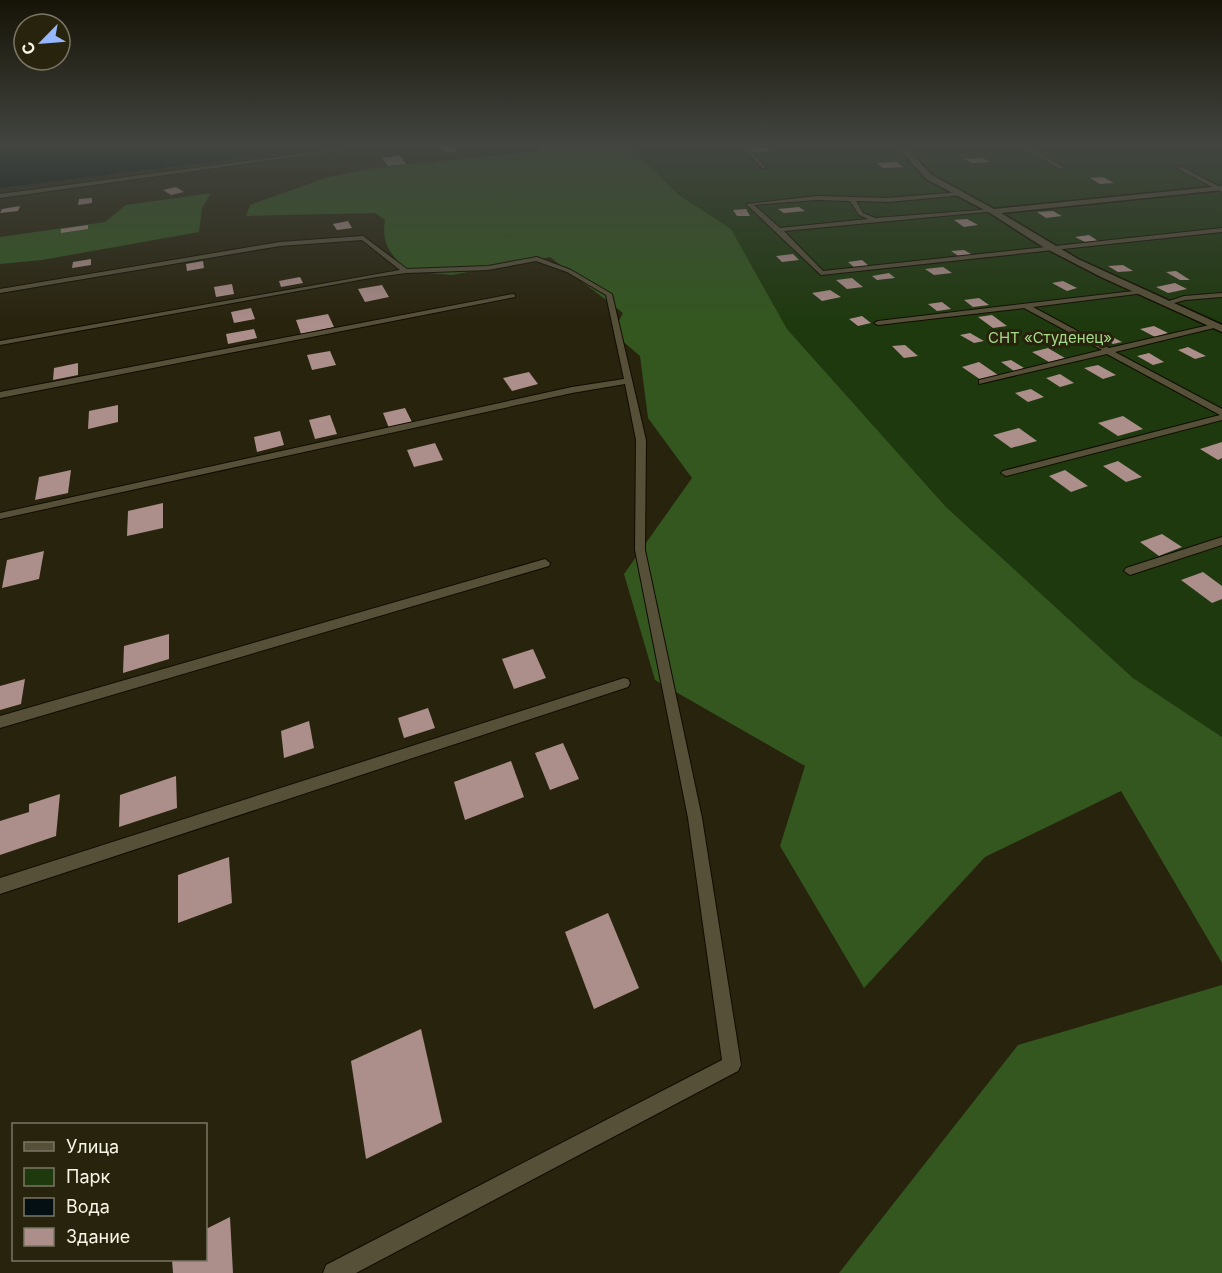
<svg xmlns="http://www.w3.org/2000/svg" width="1222" height="1273" font-family="Inter,sans-serif">
  <style>
    .green { fill: #1e390e }
    .forest { fill: #33571f }
    .water { fill: #040f13 }
    .building { fill: #ac8e8b }
    .lines { fill: none; stroke-linecap: round; stroke-linejoin: round }
    .service-casing { stroke: #110c00; stroke-width: 2 }
    .minor-casing { stroke: #110c00; stroke-width: 3 }
    .service { fill: #565039; fill-rule: evenodd }
    .minor { fill: #565039; fill-rule: evenodd }
    .labels { text-anchor: middle; stroke-width: 6; stroke-linejoin: round; paint-order: stroke }
    .far-park-label { font-size: 15px; fill: #a3db89; stroke: #28230d }
  </style>
  <rect width="100%" height="100%" fill="#28230d"/>
  <path class="green" d="M628,145H1222V737L1133,678L946,507L787,329L731,229L679,195Z"/>
  <g class="forest">
    <path d="M544,145H628L679,195L731,229L787,329L946,507L1133,678L1222,737V963L1121,791L985,857L864,988L780,846L805,766L655,680L624,574L692,478L648,418L640,356L613,333L623,313L550,257L452,275L406,271C391,252 381,246 385,220L375,213L246,216L250,205L328,177L381,167L539,151Z"/>
    <path d="M211,193L202,208L199,232L42,260L0,264V237L105,222L126,205Z"/>
    <path d="M1222,985V1273H839L1018,1045Z"/>
  </g>
  <path class="water" d="M0,145H349L0,188Z"/>
  <g class="building">
    <path d="M453,145L458,151L445,152L439,146Z"/>
    <path d="M747,146H765L770,151L752,152Z"/>
    <path d="M400,155L406,164L388,166L382,158Z"/>
    <path d="M983,158L990,162L972,163L964,159Z"/>
    <path d="M897,162L903,167L883,168L877,163Z"/>
    <path d="M1103,177L1114,183L1100,184L1090,178Z"/>
    <path d="M176,187L184,192L171,195L163,190Z"/>
    <path d="M92,198V203L78,205L79,199Z"/>
    <path d="M20,206L18,211L0,213L2,209Z"/>
    <path d="M799,207L805,211L784,213L778,209Z"/>
    <path d="M746,209L750,216H737L733,210Z"/>
    <path d="M1053,211L1062,216L1046,218L1037,212Z"/>
    <path d="M967,219L978,225L964,227L954,220Z"/>
    <path d="M348,221L352,228L337,230L333,224Z"/>
    <path d="M88,225V229L61,233V229Z"/>
    <path d="M1089,235L1098,241L1085,242L1075,237Z"/>
    <path d="M964,250L973,255L960,257L951,251Z"/>
    <path d="M793,254L799,260L782,262L776,256Z"/>
    <path d="M91,259V265L72,268L73,262Z"/>
    <path d="M862,260L869,266L855,268L848,262Z"/>
    <path d="M203,261L204,268L187,271L186,264Z"/>
    <path d="M1123,265L1133,271L1118,272L1108,266Z"/>
    <path d="M943,267L952,273L934,275L925,269Z"/>
    <path d="M1176,271L1190,280H1180L1166,272Z"/>
    <path d="M889,273L895,278L877,280L872,276Z"/>
    <path d="M300,277L303,283L281,287L279,281Z"/>
    <path d="M852,278L863,287L847,289L836,280Z"/>
    <path d="M1063,281L1077,288L1067,291L1052,283Z"/>
    <path d="M1175,283L1187,289L1168,293L1156,287Z"/>
    <path d="M232,284L234,294L216,297L214,287Z"/>
    <path d="M382,285L389,297L365,302L358,289Z"/>
    <path d="M830,290L841,297L822,301L812,293Z"/>
    <path d="M979,298L989,305L973,307L964,300Z"/>
    <path d="M942,302L951,309L937,311L928,304Z"/>
    <path d="M251,308L255,319L234,323L231,312Z"/>
    <path d="M328,314L334,327L301,334L296,320Z"/>
    <path d="M992,315L1007,326L993,328L978,317Z"/>
    <path d="M862,316L871,323L858,326L849,319Z"/>
    <path d="M1154,326L1168,333L1155,337L1140,329Z"/>
    <path d="M254,329L257,338L228,344L226,334Z"/>
    <path d="M1103,332L1122,342L1113,344L1095,334Z"/>
    <path d="M970,333L984,341L974,343L960,335Z"/>
    <path d="M905,345L918,356L904,358L892,346Z"/>
    <path d="M1188,347L1206,356L1195,359L1178,350Z"/>
    <path d="M1048,348L1065,358L1049,362L1032,352Z"/>
    <path d="M330,351L336,365L312,370L307,355Z"/>
    <path d="M1149,353L1164,362L1153,365L1137,356Z"/>
    <path d="M1011,360L1024,368L1014,371L1001,362Z"/>
    <path d="M979,362L998,375L981,380L962,367Z"/>
    <path d="M78,363V375L53,380L54,368Z"/>
    <path d="M1098,365L1116,375L1103,379L1084,368Z"/>
    <path d="M529,372L538,384L512,391L503,378Z"/>
    <path d="M1060,374L1074,383L1060,387L1046,378Z"/>
    <path d="M1031,389L1044,397L1028,402L1015,393Z"/>
    <path d="M118,405V422L88,429L89,411Z"/>
    <path d="M405,408L412,422L389,428L383,413Z"/>
    <path d="M330,415L337,434L315,439L309,420Z"/>
    <path d="M1123,416L1143,429L1118,436L1098,423Z"/>
    <path d="M1019,428L1037,441L1011,448L993,435Z"/>
    <path d="M280,431L284,445L257,452L254,437Z"/>
    <path d="M1222,442V458L1218,460L1200,449Z"/>
    <path d="M435,443L443,460L414,467L407,450Z"/>
    <path d="M1118,461L1142,477L1126,482L1103,466Z"/>
    <path d="M71,470L68,493L35,500L39,477Z"/>
    <path d="M1065,470L1088,486L1071,492L1049,476Z"/>
    <path d="M163,503V528L127,536L128,511Z"/>
    <path d="M1162,534L1182,547L1159,556L1140,542Z"/>
    <path d="M44,551L39,579L2,588L7,560Z"/>
    <path d="M1203,572L1222,586V599L1212,603L1181,580Z"/>
    <path d="M169,634V659L123,673L124,646Z"/>
    <path d="M533,649L546,678L514,689L502,659Z"/>
    <path d="M25,679L21,704L0,710V686Z"/>
    <path d="M428,708L435,728L404,738L398,718Z"/>
    <path d="M309,721L314,748L284,758L281,731Z"/>
    <path d="M563,743L579,779L550,790L535,753Z"/>
    <path d="M511,761L524,797L465,820L454,782Z"/>
    <path d="M176,776L177,808L119,827L120,795Z"/>
    <path d="M60,794L56,836L0,855V821L29,812V804Z"/>
    <path d="M229,857L232,903L178,923V875Z"/>
    <path d="M608,913L639,988L594,1009L565,932Z"/>
    <path d="M421,1029L442,1122L366,1159L351,1061Z"/>
    <path d="M230,1217L233,1273H173L172,1260H206V1229Z"/>
  </g>
  <g class="lines">
    <g class="service-casing">
      <g id="service">
        <path d="M367,145H380L0,198V194Z"/>
        <path d="M740,145H745L766,168H762Z"/>
        <path d="M1019,145H1025L1065,168L1060,169Z"/>
        <path d="M1180,166L1222,188V192L1178,169Z"/>
        <path d="M961,192L963,195L888,202L856,201L863,213L875,218L993,209L996,211L784,231L823,271L1222,228V232L821,275L746,204L817,196L888,198ZM817,200L850,201L859,215L868,219L780,228L754,205Z"/>
        <path d="M363,236L407,269L488,266L537,257L571,270L612,294L646,440L645,550L702,818L741,1065L738,1071L356,1273H323L326,1265L722,1060L688,818L635,550L636,440L625,384L572,393L0,519V513L572,387L624,379L606,295L567,272L536,261L488,270L406,273L370,278L0,345V341L400,270L362,240L280,246L0,293V289L280,242Z"/>
        <path d="M1142,290L1145,292L1144,293L1033,307L1109,348L1218,323V327L1115,352L1222,409V420L1006,476L1001,473L1003,471L1220,415L1107,354L979,384V380L1102,350L1024,308L878,325L874,323L878,321Z"/>
        <path d="M1222,293V297L1185,300L1167,305L1163,303L1184,296Z"/>
        <path d="M513,294L515,295V297L0,398V392Z"/>
        <path d="M1222,537V545L1130,575L1124,571L1126,568Z"/>
        <path d="M545,559L550,563L549,566L0,728V716Z"/>
        <path d="M624,678L628,679L630,683L628,687L0,894V878Z"/>
      </g>
    </g>
    <g class="minor-casing">
      <path id="minor" d="M896,145H903L932,175L994,209L1222,186V190L1001,213L1078,259L1222,325V332L1101,277L1043,247L990,213L926,179Z"/>
    </g>
    <use href="#service" class="service"/>
    <use href="#minor" class="minor"/>
  </g>
  <linearGradient id="sky" x2="0" y2="1"><stop stop-color="#161307"/><stop offset="0.45" stop-color="#424540"/><stop offset="1" stop-color="#424540" stop-opacity="0"/></linearGradient>
  <rect width="1222" height="323" fill="url(#sky)"/>
  <g class="labels">
    <g class="far-park-label">
      <text x="1050" y="343">СНТ «Студенец»</text>
    </g>
  </g>
  <rect x="12" y="1123" width="195" height="138" fill="#28230d" stroke="#7b7764" stroke-width="1.5"/>
  <rect x="24" y="1142" width="30" height="9" fill="#565039" stroke="#7b7764" stroke-width="1.5"/>
  <text x="66" y="1153" font-size="18" fill="#f8f5e7">Улица</text>
  <rect x="24" y="1168" width="30" height="18" fill="#1e390e" stroke="#7b7764" stroke-width="1.5"/>
  <text x="66" y="1183" font-size="18" fill="#f8f5e7">Парк</text>
  <rect x="24" y="1198" width="30" height="18" fill="#040f13" stroke="#7b7764" stroke-width="1.5"/>
  <text x="66" y="1213" font-size="18" fill="#f8f5e7">Вода</text>
  <rect x="24" y="1228" width="30" height="18" fill="#ac8e8b" stroke="#7b7764" stroke-width="1.5"/>
  <text x="66" y="1243" font-size="18" fill="#f8f5e7">Здание</text>
  <g transform="translate(42 42) rotate(245)"><circle r="28" fill="#28230d" stroke="#7b7764" stroke-width="1.5"/>
  <path d="M0-4.5L10 22L0 15L-10 22Z" fill="#96b6fd"/>
  <text y="-9" font-size="16" font-weight="bold" text-anchor="middle" fill="#f8f5e7">С</text>
  </g>
</svg>
